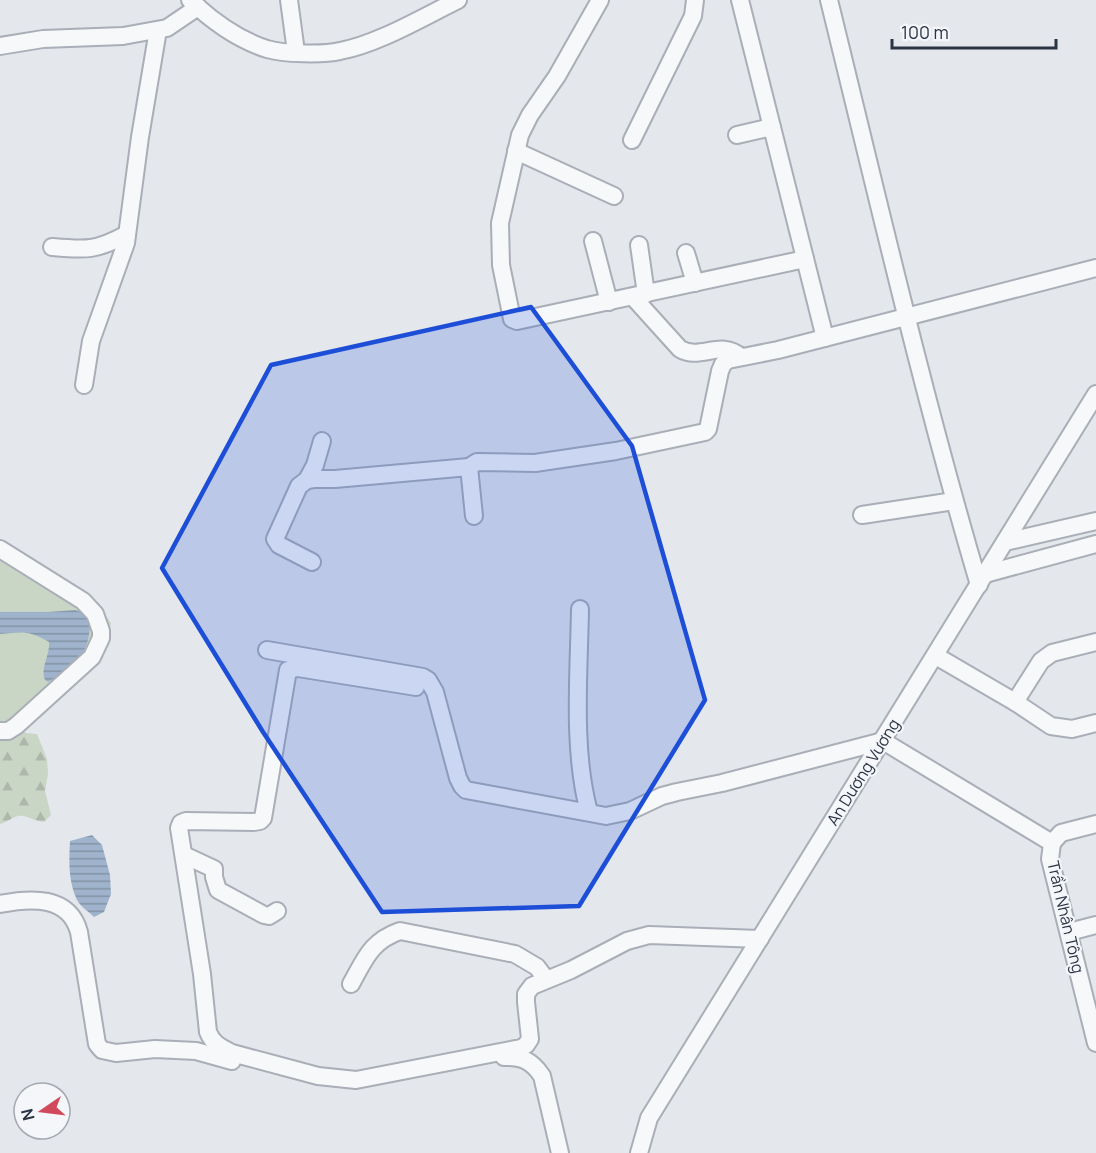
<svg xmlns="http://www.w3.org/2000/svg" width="1096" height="1153" font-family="Manrope,sans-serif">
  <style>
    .green { fill: #c9d6c5 }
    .forest { fill: url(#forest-firs) }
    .water { fill: url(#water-rules) }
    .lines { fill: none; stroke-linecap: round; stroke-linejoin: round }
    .minor-casing { stroke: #a9aeb7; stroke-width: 20 }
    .minor { stroke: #f7f8fa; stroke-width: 16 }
    .marked { fill: #1d4ed8; fill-opacity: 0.2; stroke: #1d4ed8; stroke-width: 4.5; stroke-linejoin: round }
    .labels { text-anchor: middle; stroke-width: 4.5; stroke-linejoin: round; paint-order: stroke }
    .street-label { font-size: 16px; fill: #2b3445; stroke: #f4f6f9 }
  </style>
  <defs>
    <pattern id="forest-firs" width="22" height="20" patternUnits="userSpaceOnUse" patternTransform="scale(1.5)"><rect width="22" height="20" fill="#c9d6c5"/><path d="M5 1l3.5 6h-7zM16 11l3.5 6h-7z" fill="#adb8ab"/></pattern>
    <pattern id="water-rules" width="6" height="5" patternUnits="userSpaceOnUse" patternTransform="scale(1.5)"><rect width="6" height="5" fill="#9fb4cc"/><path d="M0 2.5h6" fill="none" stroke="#8293a7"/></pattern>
  </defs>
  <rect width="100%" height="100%" fill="#e4e7ec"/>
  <path class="green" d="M0,539L92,596L111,623L107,645L95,665L0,749Z"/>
  <path class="forest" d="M10,722L26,733L37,734L47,759L48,774L45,791L51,815L44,822C36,821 31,818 24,816C15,814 8,822 0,824V725Z"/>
  <g class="water">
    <path d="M75,610L82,612L90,623C90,654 74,668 48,682L45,680C40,667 50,656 49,642C29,630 22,632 0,634V612H48Z"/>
    <path d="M92,835L102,845L110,875L111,894L104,912L94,917C89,912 80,906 77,900C68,881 69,861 70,841Z"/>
  </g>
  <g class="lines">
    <g class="minor-casing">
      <g id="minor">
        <path d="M190,0C211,20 239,40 267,49C284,54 323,55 340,51C378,44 423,17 458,0"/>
        <path d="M289,0L296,52"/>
        <path d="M600,0L557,76L530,115L520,135L500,223L501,265L512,319L517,321L805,259"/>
        <path d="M740,0L825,338"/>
        <path d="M829,0C877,195 922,392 979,585"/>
        <path d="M0,46L43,39L123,36L167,28L198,7"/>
        <path d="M737,135L772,127"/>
        <path d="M632,140L693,16L695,0"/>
        <path d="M516,151L614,196"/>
        <path d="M593,241L609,302"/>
        <path d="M639,245L646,294"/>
        <path d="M52,247C86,250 96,251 127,234"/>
        <path d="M686,253L695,283"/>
        <path d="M633,297L680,349C701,361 720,339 741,357"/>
        <path d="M84,385L91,341L126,243L140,137L158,30"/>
        <path d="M307,480L315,465L322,441"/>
        <path d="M862,515L954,501"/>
        <path d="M474,516L469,467L477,462L535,463L616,451L705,432L708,429L720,371L723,364L728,360L778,350L1096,268"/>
        <path d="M1005,542L1096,521"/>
        <path d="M0,549L83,601L95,614L101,631V638L92,657L16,726L8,731H0"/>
        <path d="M312,562L279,545L275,539L299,486L307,480L314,479H335L469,467"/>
        <path d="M985,574L1096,544"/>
        <path d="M580,609C579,673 572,750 589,812"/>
        <path d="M267,650L423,677L428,680L435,692L458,778L462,786L466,790L606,816L630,811L662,796L677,792L722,783L883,741L1052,843"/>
        <path d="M936,656L1015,702L1041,661L1052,653L1096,642"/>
        <path d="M416,687L298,668L288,670L263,818L260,821L254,822L186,821L181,823L179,828L202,974L208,1032C213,1044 220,1047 232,1053L318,1076L356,1080L521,1048L526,1045L530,1039L526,1002V994L532,986L571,970L627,941L649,935L760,939"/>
        <path d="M1015,702L1051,726L1072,729L1096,723"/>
        <path d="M1052,843L1050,859L1096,1043"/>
        <path d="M1052,843L1061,833L1096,824"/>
        <path d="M184,855L214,869V877L218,890L264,915L269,916L277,911"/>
        <path d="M0,904C30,898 69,895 79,932L97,1044L102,1050L116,1053L155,1049L196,1051L232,1061"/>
        <path d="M1069,932L1096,925"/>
        <path d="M351,984C365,959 371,941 400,931L515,954L537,967L546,979"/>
        <path d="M504,1057C522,1056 532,1061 542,1076L560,1153"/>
        <path d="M639,1153L649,1118L1096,394"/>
      </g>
    </g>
    <use href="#minor" class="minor"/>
  </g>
  <path class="marked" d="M531,307L632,446L705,700L579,906L382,912L263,732L162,568L271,365Z"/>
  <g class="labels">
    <g class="street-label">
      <text transform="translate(863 772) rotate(-58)" y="6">An Dương Vương</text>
      <text transform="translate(1066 917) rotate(77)" y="6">Trần Nhân Tông</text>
    </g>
  </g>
  <g transform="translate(42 1111) rotate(256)"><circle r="28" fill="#f4f6f9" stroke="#a4a8b1" stroke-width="1.5"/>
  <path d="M0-4.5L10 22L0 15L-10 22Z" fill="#d1495b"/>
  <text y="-9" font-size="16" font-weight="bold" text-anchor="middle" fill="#2b3445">N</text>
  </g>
  <path d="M892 39v9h164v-9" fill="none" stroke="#2b3445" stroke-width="3"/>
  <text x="901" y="39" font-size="18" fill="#2b3445" stroke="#f4f6f9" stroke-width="4.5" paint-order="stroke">100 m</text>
</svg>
